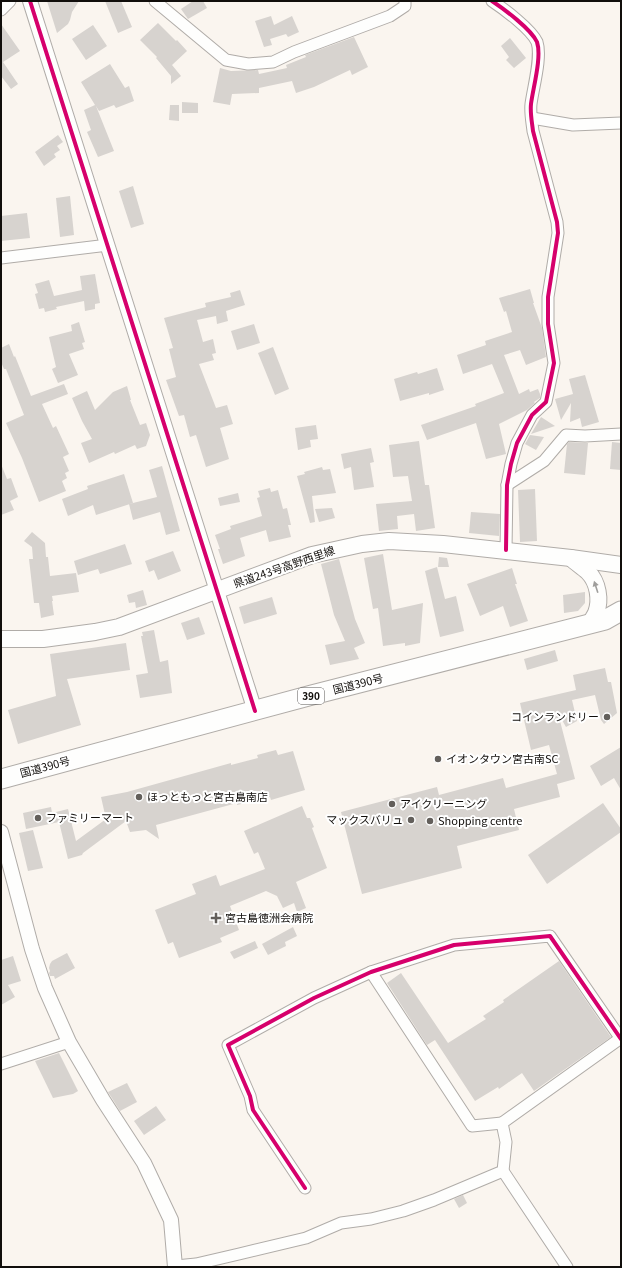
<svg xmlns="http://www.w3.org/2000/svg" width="622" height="1268" font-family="Georgia,'Noto Sans JP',serif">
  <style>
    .building { fill: #d7d3cf }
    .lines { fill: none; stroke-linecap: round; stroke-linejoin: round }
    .minor-casing { stroke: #b0aca8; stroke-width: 13 }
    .tertiary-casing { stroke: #b0aca8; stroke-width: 16 }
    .secondary-casing { stroke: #b0aca8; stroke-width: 18 }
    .trunk-casing { stroke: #b0aca8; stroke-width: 21 }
    .minor { stroke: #fefefd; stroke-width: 11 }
    .tertiary { stroke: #fefefd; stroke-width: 14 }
    .secondary { stroke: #fefefd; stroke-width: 16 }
    .trunk { stroke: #fefefd; stroke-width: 19 }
    .cycleway-casing { stroke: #fff; stroke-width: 6 }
    .cycleway { stroke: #d6006c; stroke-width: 4 }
    .oneway { fill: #9f9e9c }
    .poi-dot { fill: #635f5b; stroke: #fff; stroke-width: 1.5 }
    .labels { text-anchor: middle; stroke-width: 4; stroke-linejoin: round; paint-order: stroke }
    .shield { fill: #fff; stroke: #585654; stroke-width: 1 }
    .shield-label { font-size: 10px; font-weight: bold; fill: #110e0b }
    .street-label { font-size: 11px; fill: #110e0b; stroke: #fff }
    .poi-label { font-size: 11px; fill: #110e0b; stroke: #fff; text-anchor: start }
  </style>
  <rect width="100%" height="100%" fill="#faf5ef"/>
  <g class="building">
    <path d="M47,1H79L72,12L70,20L68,24L57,33Z"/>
    <path d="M105,1H121L132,27L118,33Z"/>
    <path d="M193,1H203L207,8L188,19L181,9Z"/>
    <path d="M271,16L274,25L292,16L299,32L288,37L286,34L270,39L272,45L264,47L255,21Z"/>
    <path d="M158,23L176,41L177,40L187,51L172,65L181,76L171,84V76L156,58L157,57L140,40Z"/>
    <path d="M1,24L20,51L3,62L18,84L11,89L1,76Z"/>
    <path d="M93,25L107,46L86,60L72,39Z"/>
    <path d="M354,37L368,67L352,75L350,70L314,87L296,93L292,81L259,88V93L232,94L230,105L213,102L220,68L231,71L258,70L259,74L287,68L286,65L306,57L305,55Z"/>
    <path d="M510,38L526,58L514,68L506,60L509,57L501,46Z"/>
    <path d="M110,64L125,88L129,86L134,101L116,108L114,105L99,111L96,106L114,151L98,157L87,132L91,130L84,110L95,105L81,82Z"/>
    <path d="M182,102L198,103V113H182Z"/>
    <path d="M170,105H179V121L169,120Z"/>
    <path d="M58,135L63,142L57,146L60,150L54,154L56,157L44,166L35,152Z"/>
    <path d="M133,186L144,224L131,228L119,191Z"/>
    <path d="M70,196L74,235L60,237L56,198Z"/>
    <path d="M27,213L30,238L1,241V216Z"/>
    <path d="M95,274L100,303L95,304V309L85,311L84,301L56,307L57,309L45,312L44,308L39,309L35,294L38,293L35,284L49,280L54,296L82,290L80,276Z"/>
    <path d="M530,289L534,303H533L542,328L546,357L526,365L520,350L504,355L519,394L529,389L530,392L538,389L540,394V398L534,402L535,403L527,410L499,424L506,454L486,459L476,423L427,440L421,425L476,406L475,404L504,393L492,364L463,374L457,355L486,345L485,341L512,332L506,311L504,312L499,298Z"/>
    <path d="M240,290L245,305L226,311L228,321L217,324L216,316L197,320L203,342L213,339L216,353L212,354L214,360L199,364L216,408L227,405L233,424L220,428L229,459L206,467L196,435L190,437L184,415L179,416L166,380L176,377L169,349L173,348L164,318L206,307L205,303L231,297L230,293Z"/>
    <path d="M79,322L85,342L82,343L84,349L69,354L78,375L58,383L52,369L56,367L49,337L72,331L71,325Z"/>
    <path d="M254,324L260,343L237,350L231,331Z"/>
    <path d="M9,344L14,357L15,356L31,396L64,384L68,394L42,404L53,428L56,426L69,454L63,457L69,471L65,473L67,478L62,481L66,491L39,502L22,458L6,423L24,415L6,369H4L1,362V348Z"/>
    <path d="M273,347L289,389L275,395L258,353Z"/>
    <path d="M437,368L444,390L429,395V393L400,401L394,379L417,372L418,374Z"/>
    <path d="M585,375L599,422L582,427L580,418L570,422L571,403L561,420L555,399L573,394L569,379Z"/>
    <path d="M127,386L131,400H130L140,425L146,423L150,435L146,446L137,449L135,445L115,454L114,452L89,463L81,443L92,439L82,421L72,398L87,391L95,410L113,392Z"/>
    <path d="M541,417L555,426L531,434Z"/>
    <path d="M316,425L318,439L310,440L311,447L298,450L295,428Z"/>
    <path d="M530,435L544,437L536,450L525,444Z"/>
    <path d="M419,441L425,485H429L435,528L416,531L414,514L397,516L398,529L379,531L376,504L412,501L408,476L393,477L389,445Z"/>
    <path d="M569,442L588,443L585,475L564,473L567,444Z"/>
    <path d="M612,442L621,443V470L610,469Z"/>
    <path d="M371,448L374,462L370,463L374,487L354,490L351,467L344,469L341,454Z"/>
    <path d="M1,464L7,479L11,478L18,497L10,501L14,510L1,515Z"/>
    <path d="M162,466L180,531L166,535L160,512L133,520L129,504L157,497L149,470Z"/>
    <path d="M322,467L323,470L330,469L336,493L312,496L315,522L310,523L297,476L305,474L304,472Z"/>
    <path d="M124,474L133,503L96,515L93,505L68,516L62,499L88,489L87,486Z"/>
    <path d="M270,488L271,492L278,490L283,509L287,508L291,525H288L291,537L269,542L266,530L240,538L245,556L223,564L218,549H220L215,535L231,529L230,526L262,516L257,498L260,497L258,491Z"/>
    <path d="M535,489L537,541L520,542L518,490Z"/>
    <path d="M238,493L240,502L220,506L218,498Z"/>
    <path d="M332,508L335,518L319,522L315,509Z"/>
    <path d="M471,512L500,514L499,536L469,533Z"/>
    <path d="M32,532L45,543L46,557H48L50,576L76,573L79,592L52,596L53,601H52L54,615L41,618L39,603H34L29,559H33L32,547L24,541Z"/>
    <path d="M125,544L132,564L100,574L98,569L78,575L74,561Z"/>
    <path d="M173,551L181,571L158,580L154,570L149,572L145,561Z"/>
    <path d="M383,554L392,610L423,603L420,643L405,646V643L383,646L378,608L373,609L364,558Z"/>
    <path d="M439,557L447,558L449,567H438Z"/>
    <path d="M339,559L355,619L365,643L354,648L359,659L330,665L325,645L345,641L334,615L321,564Z"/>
    <path d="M437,567L445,599L456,596L464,631L440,637L425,571Z"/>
    <path d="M512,568L517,584H515L528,621L510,627L503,606L480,616L467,584Z"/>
    <path d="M143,590L147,605L136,608L135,602L129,603L127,595Z"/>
    <path d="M585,592V603L578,611L564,613L563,595Z"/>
    <path d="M272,597L277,614L244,624L239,607Z"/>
    <path d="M199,617L205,634L187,640L181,623Z"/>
    <path d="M154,630L160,662L168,660L172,693L140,698L136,675L148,673L141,636H143L142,632Z"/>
    <path d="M126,643L130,670L67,679L81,725L18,744L8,710L56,696L50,654Z"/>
    <path d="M555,650L558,661L527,670L524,659Z"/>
    <path d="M605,668L608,682H611L617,713L604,724L601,720L595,695L572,700L577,721L566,727L558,713L575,779L557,784L560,797L514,809L519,830L457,846L462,868L362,894L341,812L437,787L439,795L503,778L506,788L557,774L549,745L531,750L520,703L576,690L573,675Z"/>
    <path d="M621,747V790L614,778L601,786L590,766Z"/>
    <path d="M276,750L278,755L293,751L305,790L271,800L270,797L237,805V803L156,825L159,839L146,830L130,832L126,821L83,853L82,855L68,859L59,822L26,829L23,813L51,807L52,813L68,809L76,841L106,819L101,797L127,792L231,763V765L258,758L257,755Z"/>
    <path d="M603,803L621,829V832L547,884L528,855Z"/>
    <path d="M302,806L307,818H310L314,827L312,828L327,868L296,882L306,908L297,912L294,903L283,908L277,896L266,891L230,906L239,930L220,938L222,942L179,958L173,942L168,944L155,910L196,894L192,884L216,875L220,886L265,869L258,852L254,854L244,831Z"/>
    <path d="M33,830L43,868L28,871L19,833Z"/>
    <path d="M293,927L297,936L285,942L286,946L268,955L262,944Z"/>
    <path d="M255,941L258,948L234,959L230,952Z"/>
    <path d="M67,953L75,968L55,979L54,976H50L49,973L50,971L49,968L50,964L52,961Z"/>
    <path d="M13,956L21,981L8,985L15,997L1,1005V960Z"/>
    <path d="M559,961L611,1037L534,1091L522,1073L499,1089L498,1087L475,1101L435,1040L427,1045L387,983L401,973L448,1043L486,1019L483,1016L504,1002L503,1000Z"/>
    <path d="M59,1053L78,1091L73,1094L53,1098L35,1061Z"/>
    <path d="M127,1083L137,1102L120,1111L108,1092Z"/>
    <path d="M156,1106L166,1120L144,1135L134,1121Z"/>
    <path d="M463,1195L467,1203L459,1208L454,1199Z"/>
  </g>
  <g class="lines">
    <g class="minor-casing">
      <g id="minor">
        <path d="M155,1L226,60L248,64L273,62L294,52L390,16L405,6V1"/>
        <path d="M492,1C504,9 531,29 537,42C542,57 533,88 531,104C530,113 532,122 533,131L557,222L558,233L548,297V324L554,363L546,402L532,415L517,443L511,464L507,485L506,550"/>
        <path d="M1,10L10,1"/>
        <path d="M532,118L573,125L621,123"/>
        <path d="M1,258L108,245"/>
        <path d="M507,485L544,461L566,435L585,436L621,434"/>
        <path d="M371,972L472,1126L502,1123"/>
        <path d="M1,1064L69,1042"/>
        <path d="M503,1171L567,1267"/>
        <path d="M305,1188L253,1110L250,1096L228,1045L314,998L371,972L454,945L550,936L621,1039"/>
        <path d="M176,1266L196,1264L239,1254L306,1238L341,1223L371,1219L403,1211L434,1200L503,1171L506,1142L502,1123L621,1038"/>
      </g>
    </g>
    <g class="tertiary-casing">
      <g id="tertiary">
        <path d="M30,1L255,711"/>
        <path d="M1,832L32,949L45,988L69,1042L103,1100L144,1163L171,1220L175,1267"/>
      </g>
    </g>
    <g class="secondary-casing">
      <g id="secondary">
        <path d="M571,558C576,563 583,567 588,572C598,582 601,600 596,613C594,617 592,620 590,624"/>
        <path d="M1,639H43L95,632L119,627L312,555L362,544L389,541L443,544L571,558L621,565"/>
      </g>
    </g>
    <g class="trunk-casing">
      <path id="trunk" d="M1,779L312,695L605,620L621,611"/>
    </g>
    <use href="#minor" class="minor"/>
    <use href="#tertiary" class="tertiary"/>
    <use href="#secondary" class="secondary"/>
    <use href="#trunk" class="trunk"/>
    <g class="cycleway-casing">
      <g id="cycleway">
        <path d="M30,1L255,711"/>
        <path d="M492,1C504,9 531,29 537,42C542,57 533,88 531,104C530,113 532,122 533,131L557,222L558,233L548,297V324L554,363L546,402L532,415L517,443L511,464L507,485L506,550"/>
        <path d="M305,1188L253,1110L250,1096L228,1045L314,998L371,972L454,945L550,936L621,1039"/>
      </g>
    </g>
    <use href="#cycleway" class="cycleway"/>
  </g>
  <defs><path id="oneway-solid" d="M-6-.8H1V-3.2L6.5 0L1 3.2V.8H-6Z"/></defs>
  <use class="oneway" href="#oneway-solid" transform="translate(596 587) rotate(-108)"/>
  <g class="poi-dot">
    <circle cx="607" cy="717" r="4"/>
    <circle cx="438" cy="759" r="4"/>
    <circle cx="139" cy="797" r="4"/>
    <circle cx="392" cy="804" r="4"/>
    <circle cx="38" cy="818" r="4"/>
    <circle cx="411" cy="820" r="4"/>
    <circle cx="430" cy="821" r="4"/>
    <path d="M214 912h4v4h4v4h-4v4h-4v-4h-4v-4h4z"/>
  </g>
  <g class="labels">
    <rect class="shield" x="298" y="688" width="26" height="16" rx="3"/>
    <g class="shield-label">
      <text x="311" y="700">390</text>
    </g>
    <g class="street-label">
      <text transform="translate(284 567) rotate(-19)" y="4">県道243号高野西里線</text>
      <text transform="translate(358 684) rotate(-14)" y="4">国道390号</text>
      <text transform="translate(45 767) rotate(-15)" y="4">国道390号</text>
    </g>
    <g class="poi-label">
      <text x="599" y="721" text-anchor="end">コインランドリー</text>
      <text x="446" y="763">イオンタウン宮古南SC</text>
      <text x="147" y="801">ほっともっと宮古島南店</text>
      <text x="400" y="808">アイクリーニング</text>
      <text x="46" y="822">ファミリーマート</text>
      <text x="403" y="824" text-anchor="end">マックスバリュ</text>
      <text x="438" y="825">Shopping centre</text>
      <text x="225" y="922">宮古島徳洲会病院</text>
    </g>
  </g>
  <rect width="622" height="1268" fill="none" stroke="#110e0b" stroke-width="4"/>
</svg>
